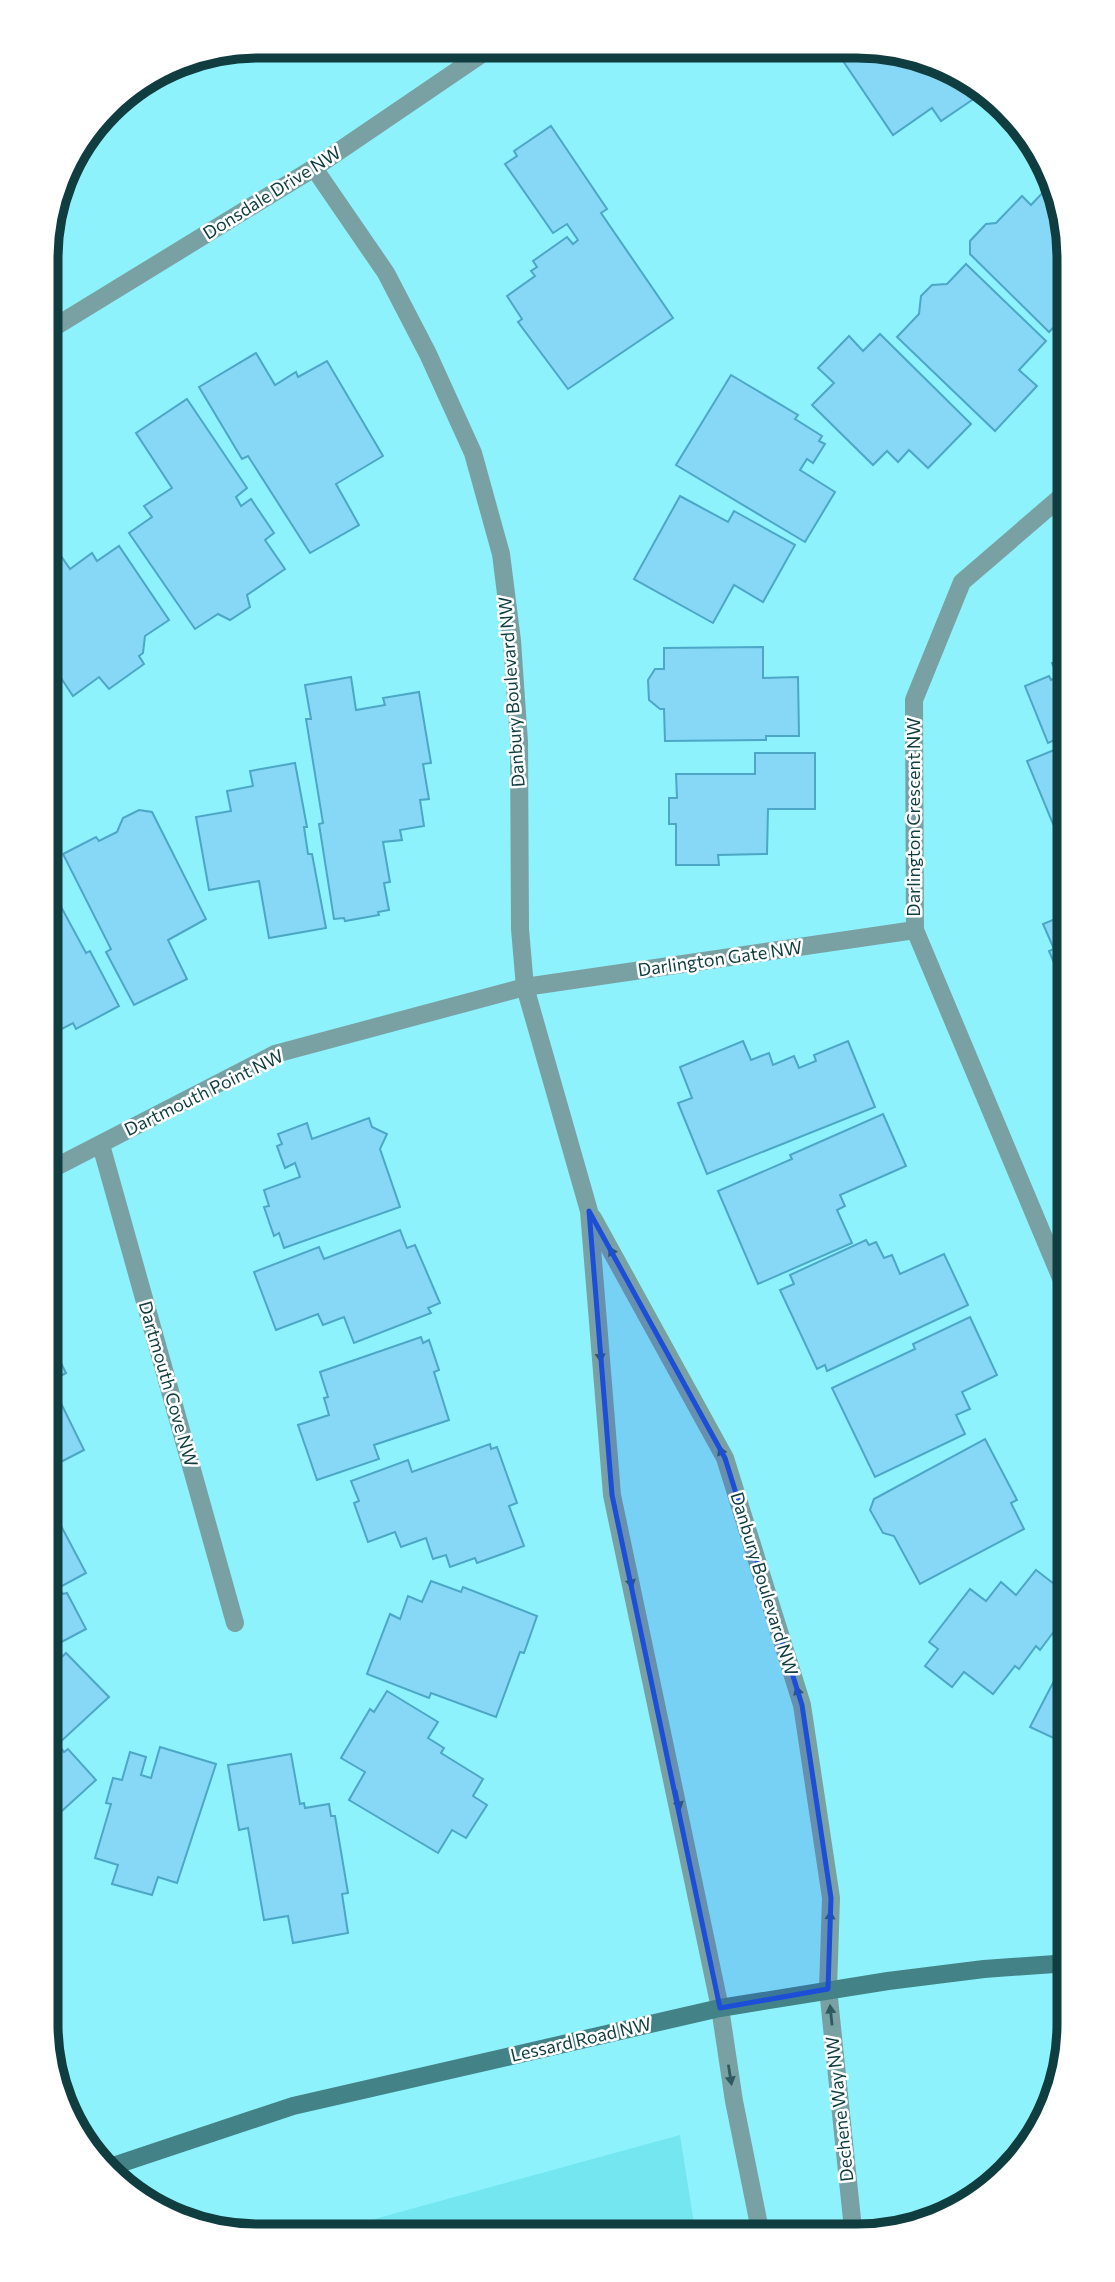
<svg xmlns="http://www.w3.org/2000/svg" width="1115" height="2282" font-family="Commissioner,sans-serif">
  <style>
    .built { fill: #73e6ef }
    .building { fill: #86d8f6; stroke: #4ca6c5; stroke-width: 2 }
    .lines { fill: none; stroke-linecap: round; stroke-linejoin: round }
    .minor { stroke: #79a1a4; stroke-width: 18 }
    .tertiary { stroke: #79a1a4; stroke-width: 18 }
    .secondary { stroke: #438287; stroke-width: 18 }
    .oneway { fill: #2f5b5e }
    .marked { fill: #1d4ed8; fill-opacity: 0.2; stroke: #1d4ed8; stroke-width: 5; stroke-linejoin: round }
    .labels { text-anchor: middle; stroke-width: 5; stroke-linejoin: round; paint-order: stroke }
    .street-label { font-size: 18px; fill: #0f3d40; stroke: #fff }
    .rim { fill: none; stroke: #0f3d40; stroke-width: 9 }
  </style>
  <rect width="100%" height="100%" fill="#8df2fc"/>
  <path class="built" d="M680,2135L695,2230L343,2232L342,2228Z"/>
  <g class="building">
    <path d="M835,49L898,50L968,84L975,98L941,121L932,108L893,135Z"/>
    <path d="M551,126L607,209L601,213L673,318L568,389L518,322L522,319L507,296L535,276L531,271L537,267L533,261L567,237L573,244L578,240L567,224L553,233L505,164L517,156L514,151Z"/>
    <path d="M1049,186L1062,202L1063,318L1049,332L970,254V241L986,224L996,223L1022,196L1031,205Z"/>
    <path d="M966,264L1046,341L1019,370L1037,386L995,431L897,337L919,314L921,296L932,285L947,284Z"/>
    <path d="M880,334L971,424L928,468L909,450L898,462L887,451L873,465L812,405L834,383L818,368L849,336L863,351Z"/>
    <path d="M256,353L275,385L296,372L298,377L327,361L383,456L336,484L359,525L310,553L248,456L242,459L199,387Z"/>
    <path d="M731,375L798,415L795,419L822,436L819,441L825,444L813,463L807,459L800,470L835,492L805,542L676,465Z"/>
    <path d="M187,399L247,488L236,497L241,506L251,499L274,533L265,540L285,569L247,595L250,607L230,620L218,614L195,629L129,533L152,517L144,506L172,488L136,433Z"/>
    <path d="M680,496L728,522L734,511L795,545L763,602L734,585L713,623L634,579Z"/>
    <path d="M48,537L70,569L92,553L97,561L119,546L169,620L145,636L143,653L139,656L144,664L109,689L99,677L73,696L49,660Z"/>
    <path d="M1064,631V650L1057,634Z"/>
    <path d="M763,647V678L798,677L799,736H766V740L665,741L664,709H660L649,700L648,680L655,669H664V648Z"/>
    <path d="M1064,658V736L1048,743L1025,686L1049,676L1051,680L1058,677L1052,663Z"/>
    <path d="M351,677L356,710L385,705L383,698L419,692L431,763L423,764L429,799L420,800L424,826L400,830L402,840L383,842L390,882L384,883L389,910L378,912L379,915L345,921L344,918L334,919L319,824L323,823L306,719H311L305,685Z"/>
    <path d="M1064,746V819L1053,824L1027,761Z"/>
    <path d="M755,753H815V809H768L767,854L718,855L719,865H676V824H669V798H677L676,774H755Z"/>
    <path d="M295,763L307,827H304L308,854H312L326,928L269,938L259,881L209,890L196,817L231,811L227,791L253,786L250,771Z"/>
    <path d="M139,810L152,812L206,919L168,940L187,979L134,1005L106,952L111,949L63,854L96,837L99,841L117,832L123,818Z"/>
    <path d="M49,898L59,903L86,953L90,951L119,1006L76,1029L73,1023L50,1035Z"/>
    <path d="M1065,915V984H1063L1049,951L1054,949L1043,924Z"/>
    <path d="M743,1041L751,1060L769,1053L773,1065L794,1056L799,1068L816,1061L814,1055L848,1041L875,1107L707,1174L678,1103L692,1098L680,1067Z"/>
    <path d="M883,1114L906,1166L840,1195L845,1206L837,1210L852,1243L758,1284L718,1191L792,1159L790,1155Z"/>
    <path d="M369,1118L372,1127L387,1134L380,1149L400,1207L284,1248L279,1233L274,1236L264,1207L269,1206L264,1190L300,1177L295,1163L285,1168L277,1146L282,1144L278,1134L307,1123L312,1139Z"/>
    <path d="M400,1230L407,1248L415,1245L440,1303L428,1308L431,1313L354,1343L344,1317L323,1325L318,1314L276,1330L254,1272L319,1247L324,1259Z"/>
    <path d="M866,1240L869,1245L876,1242L884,1258L892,1255L900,1274L944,1254L968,1305L827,1371L825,1365L817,1369L780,1290L794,1284L790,1275Z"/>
    <path d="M970,1317L997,1375L962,1392L970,1409L956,1415L965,1434L875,1477L832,1388L915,1349L913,1344Z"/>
    <path d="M421,1337L423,1343L429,1340L439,1370L434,1372L449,1420L374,1445L379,1459L317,1480L298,1425L329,1415L324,1398L328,1397L320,1372Z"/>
    <path d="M51,1343L66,1373L51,1381Z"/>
    <path d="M53,1387L84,1450L51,1467V1388Z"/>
    <path d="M985,1439L1017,1500L1011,1503L1024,1529L920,1584L894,1536L883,1533L870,1510L874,1499Z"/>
    <path d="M490,1444L491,1449L497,1447L517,1503L509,1506L524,1546L477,1563L475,1558L450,1567L446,1555L433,1559L426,1538L401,1547L395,1532L368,1542L354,1503L359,1501L351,1481L408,1460L412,1472Z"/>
    <path d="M51,1491L60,1509L51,1514Z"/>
    <path d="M59,1522L86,1573L58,1588L63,1594L67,1593L86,1629L52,1647L51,1526Z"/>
    <path d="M1036,1570L1067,1594V1614L1040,1650L1036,1646L1019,1669L1015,1666L993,1694L964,1672L952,1687L925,1666L938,1649L929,1642L970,1589L986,1601L1001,1582L1016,1595Z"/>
    <path d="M431,1581L461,1592L463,1587L537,1616L524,1653L520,1652L496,1717L431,1693L429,1698L367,1674L390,1614L400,1619L408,1596L422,1602Z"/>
    <path d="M66,1653L109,1697L58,1744L64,1752L68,1749L96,1780L52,1820V1666Z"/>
    <path d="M1068,1654V1739L1060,1741L1030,1727Z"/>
    <path d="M387,1691L438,1722L428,1738L444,1748L441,1753L483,1779L473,1796L487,1805L466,1838L452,1830L438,1853L349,1800L365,1772L341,1758L370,1709L374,1712Z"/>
    <path d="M160,1747L216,1764L177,1883L158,1877L152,1895L112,1884L118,1865L95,1858L111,1804L106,1803L113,1778L122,1780L130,1752L146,1757L141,1775L151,1778Z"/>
    <path d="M291,1754L300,1804L304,1803L305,1808L329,1804L331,1816H335L348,1893L342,1894L348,1933L293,1943L288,1916L264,1920L248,1828L239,1830L228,1765Z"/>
  </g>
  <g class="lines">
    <g class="minor">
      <path d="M314,168L386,273L428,354L473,453L501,554L512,641L519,742L520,929L525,987L589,1211L612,1495L720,2008"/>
      <path d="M48,331L314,168L492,47"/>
      <path d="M1063,495L962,582L914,700L915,930L1066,1290"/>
      <path d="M101,1145L235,1623"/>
      <path d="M50,1170L275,1054L525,987L915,930"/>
      <path d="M593,1218L725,1458L802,1705L831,1898L828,1989"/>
    </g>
    <g class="tertiary">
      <path d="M828,1989L853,2229"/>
      <path d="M720,2008L734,2101L760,2230"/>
    </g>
    <path class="secondary" d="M104,2169L293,2106L720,2008L888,1981L984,1969L1069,1963"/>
  </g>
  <defs><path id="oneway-solid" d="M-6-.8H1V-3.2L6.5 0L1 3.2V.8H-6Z" transform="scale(1.75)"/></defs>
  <g class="oneway">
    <use href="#oneway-solid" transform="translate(614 1256) rotate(-119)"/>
    <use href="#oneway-solid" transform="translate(600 1352) rotate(85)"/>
    <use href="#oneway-solid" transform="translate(723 1456) rotate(-114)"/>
    <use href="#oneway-solid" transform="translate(630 1578) rotate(78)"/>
    <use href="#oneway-solid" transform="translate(799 1696) rotate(-106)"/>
    <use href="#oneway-solid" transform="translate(678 1800) rotate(78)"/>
    <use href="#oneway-solid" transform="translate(830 1921) rotate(-88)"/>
    <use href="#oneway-solid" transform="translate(831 2015) rotate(-96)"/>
    <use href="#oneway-solid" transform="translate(730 2075) rotate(81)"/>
  </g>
  <path class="marked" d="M589,1211L725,1458L802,1705L831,1898L828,1989L720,2008L612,1495Z"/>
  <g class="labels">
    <g class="street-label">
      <text transform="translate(272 193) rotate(-32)" y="6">Donsdale Drive NW</text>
      <text transform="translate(512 692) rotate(-94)" y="6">Danbury Boulevard NW</text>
      <text transform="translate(914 817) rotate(-90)" y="6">Darlington Crescent NW</text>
      <text transform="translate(720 959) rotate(-8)" y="6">Darlington Gate NW</text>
      <text transform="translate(204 1093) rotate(-26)" y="6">Dartmouth Point NW</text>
      <text transform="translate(168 1384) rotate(74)" y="6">Dartmouth Cove NW</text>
      <text transform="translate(764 1584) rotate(73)" y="6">Danbury Boulevard NW</text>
      <text transform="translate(581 2040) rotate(-13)" y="6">Lessard Road NW</text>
      <text transform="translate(840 2109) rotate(-96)" y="6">Dechene Way NW</text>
    </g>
  </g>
  <path d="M0 0H1115V2282H0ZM258 58H857A200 200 0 0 1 1057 258V2024A200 200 0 0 1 857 2224H258A200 200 0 0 1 58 2024V258A200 200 0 0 1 258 58Z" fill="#fff" fill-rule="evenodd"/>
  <path class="rim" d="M258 58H857A200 200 0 0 1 1057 258V2024A200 200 0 0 1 857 2224H258A200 200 0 0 1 58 2024V258A200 200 0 0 1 258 58Z"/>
</svg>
